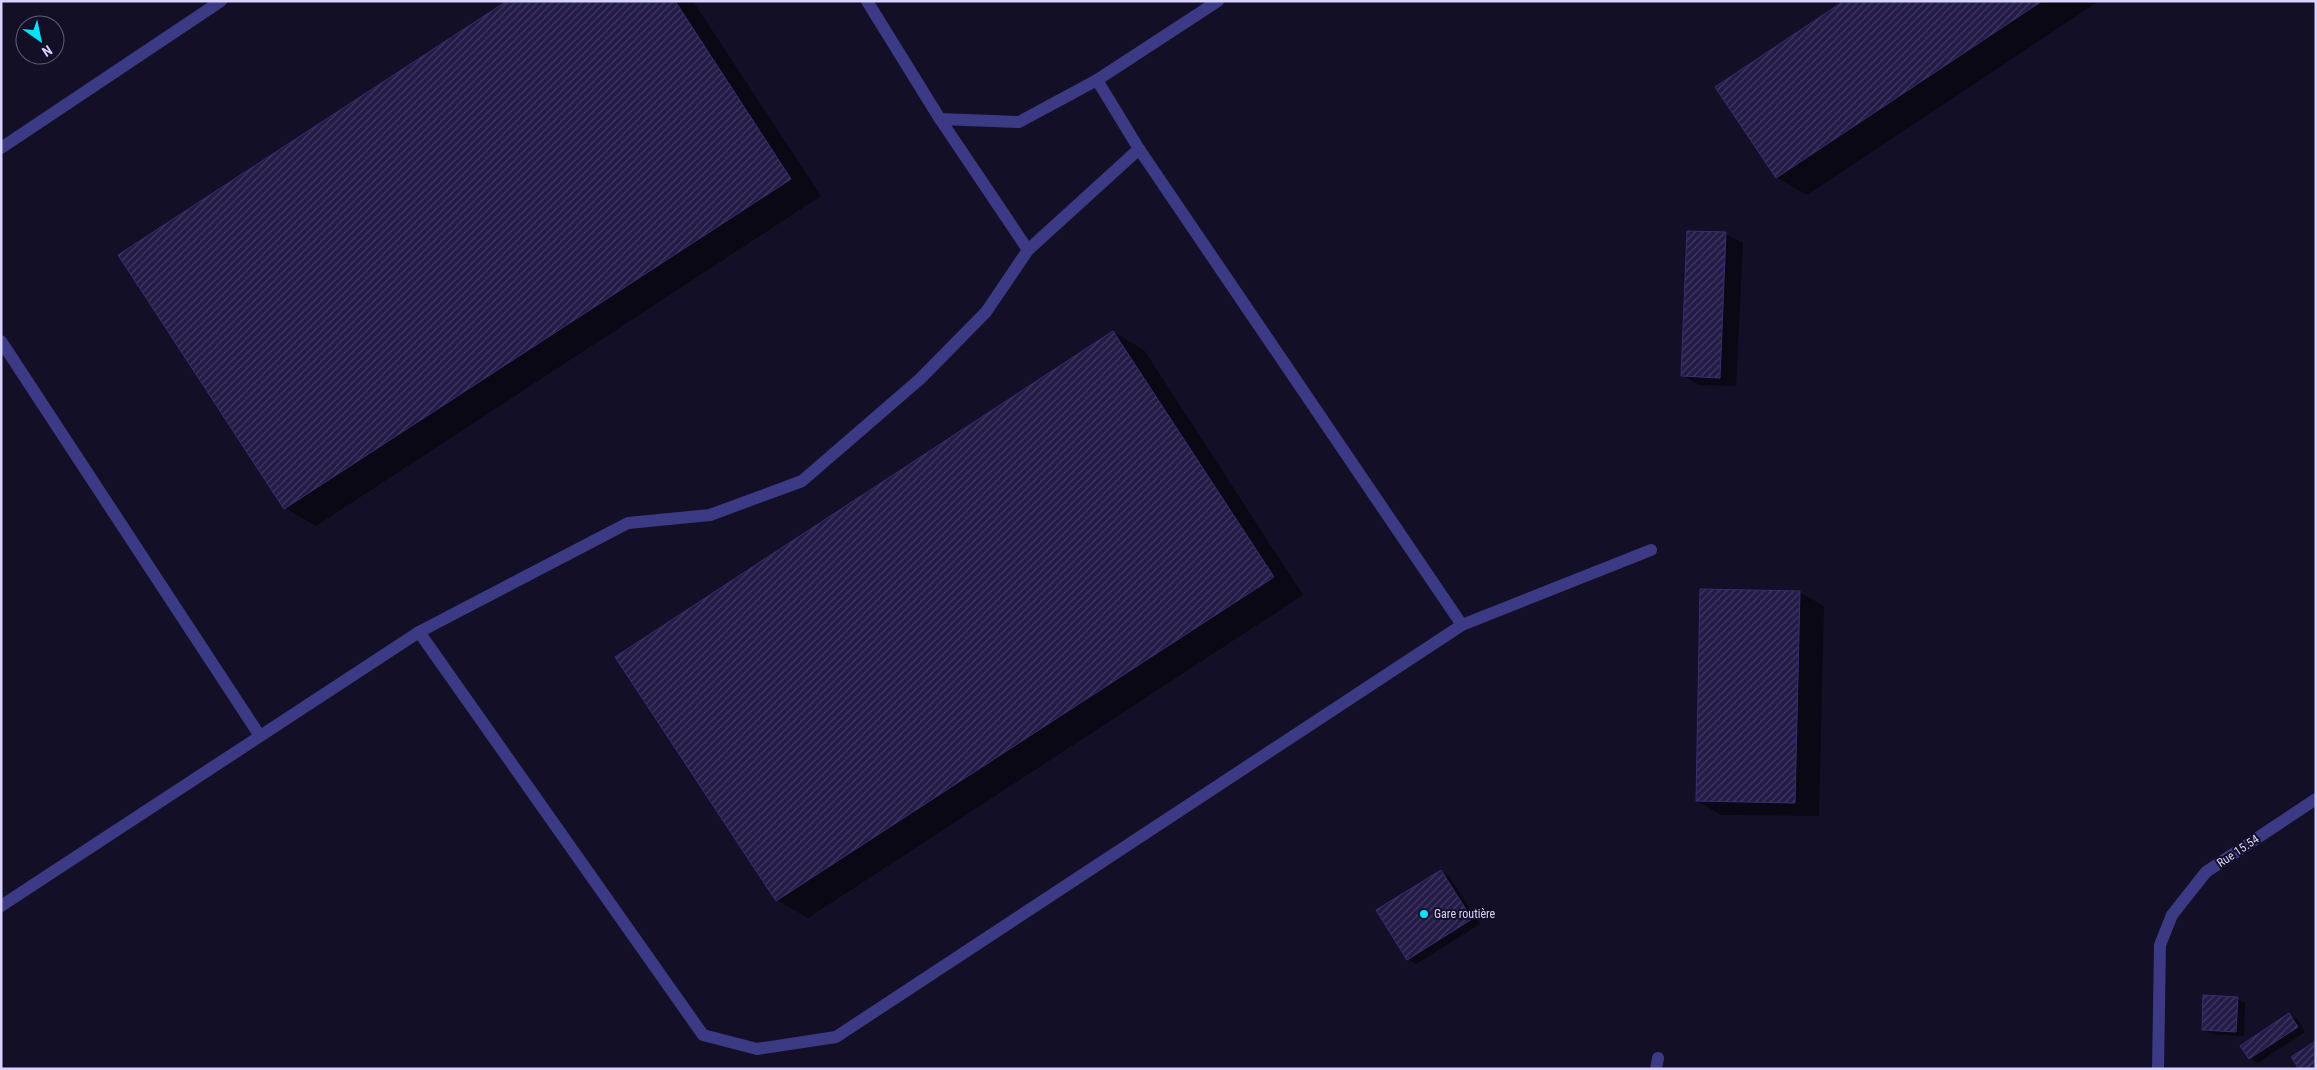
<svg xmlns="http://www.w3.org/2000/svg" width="2317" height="1070" font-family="'Roboto Condensed',sans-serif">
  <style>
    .shadow { fill: #0007 }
    .building { fill: url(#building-hatch); stroke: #3b2d73 }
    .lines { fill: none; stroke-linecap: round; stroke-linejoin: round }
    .minor { stroke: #3d3a85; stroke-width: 12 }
    .poi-dot { fill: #00e5ff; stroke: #130f26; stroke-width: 2 }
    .labels { text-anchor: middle; stroke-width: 4; stroke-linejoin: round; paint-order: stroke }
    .street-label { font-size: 12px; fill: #d9d4ff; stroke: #130f26 }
    .poi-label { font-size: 12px; fill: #d9d4ff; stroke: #130f26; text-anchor: start }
  </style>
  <defs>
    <pattern id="building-hatch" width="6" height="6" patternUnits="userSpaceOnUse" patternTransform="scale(1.25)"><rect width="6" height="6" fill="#241b47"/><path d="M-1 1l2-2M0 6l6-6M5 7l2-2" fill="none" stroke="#433b63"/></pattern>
  </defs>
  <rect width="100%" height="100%" fill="#130f26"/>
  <g class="shadow">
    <path d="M509,1H693L821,196L316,526L285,508Z"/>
    <path d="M1846,1H2099L1807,195L1776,177Z"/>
    <path d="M1726,234L1743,243L1736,386L1699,385L1682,375Z"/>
    <path d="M1113,332L1144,350L1303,595L808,918L777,900L617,657Z"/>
    <path d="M1799,592L1824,606L1819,816L1721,815L1697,801Z"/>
    <path d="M1441,871L1449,876L1480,924L1416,964L1408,959Z"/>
    <path d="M2237,998L2245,1003L2244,1036L2211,1034L2203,1029Z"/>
    <path d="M2289,1015L2297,1019L2305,1032L2258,1063L2250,1058Z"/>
  </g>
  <g class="building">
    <path d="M507,1H675L791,179L284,509L118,255Z"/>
    <path d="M1844,1H2042L1776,178L1715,87Z"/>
    <path d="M1687,231L1726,232L1720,378L1681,376Z"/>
    <path d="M1113,331L1274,577L776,901L615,657Z"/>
    <path d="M1700,589L1800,591L1795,803L1696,801Z"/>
    <path d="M1441,870L1472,919L1407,960L1376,910Z"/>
    <path d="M2203,995L2238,997L2236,1032L2202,1030Z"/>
    <path d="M2289,1013L2298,1027L2249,1059L2240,1046Z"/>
    <path d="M2316,1041V1069H2299L2291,1057Z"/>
  </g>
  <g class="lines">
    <g class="minor">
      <path d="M867,1L940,119L1028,250"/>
      <path d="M1097,80L1139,149L1462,625"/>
      <path d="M940,119L1019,122L1097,80L1218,1"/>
      <path d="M1,148L221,1"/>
      <path d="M1,341L260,736"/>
      <path d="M419,632L703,1035L757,1049L836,1037L1462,625L1651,550"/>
      <path d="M1,906L419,632L628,523L710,515L802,481L920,379L986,312L1028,250L1139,149"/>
      <path d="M1656,1069L1658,1058"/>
      <path d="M2158,1069L2160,945L2172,915L2206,872L2316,799"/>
    </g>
  </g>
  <circle class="poi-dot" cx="1424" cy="914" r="5"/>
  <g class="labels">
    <g class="street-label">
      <text transform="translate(2238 851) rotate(-34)" y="4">Rue 15.54</text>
    </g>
    <g class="poi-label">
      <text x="1434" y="918">Gare routière</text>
    </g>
  </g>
  <rect width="2317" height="1070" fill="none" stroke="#d9d4ff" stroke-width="5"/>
  <g transform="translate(40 40) rotate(147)"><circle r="24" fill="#130f26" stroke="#625e7d"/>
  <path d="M0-4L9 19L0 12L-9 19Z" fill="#00e5ff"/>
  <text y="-8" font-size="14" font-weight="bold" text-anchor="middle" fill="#d9d4ff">N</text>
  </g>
</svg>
